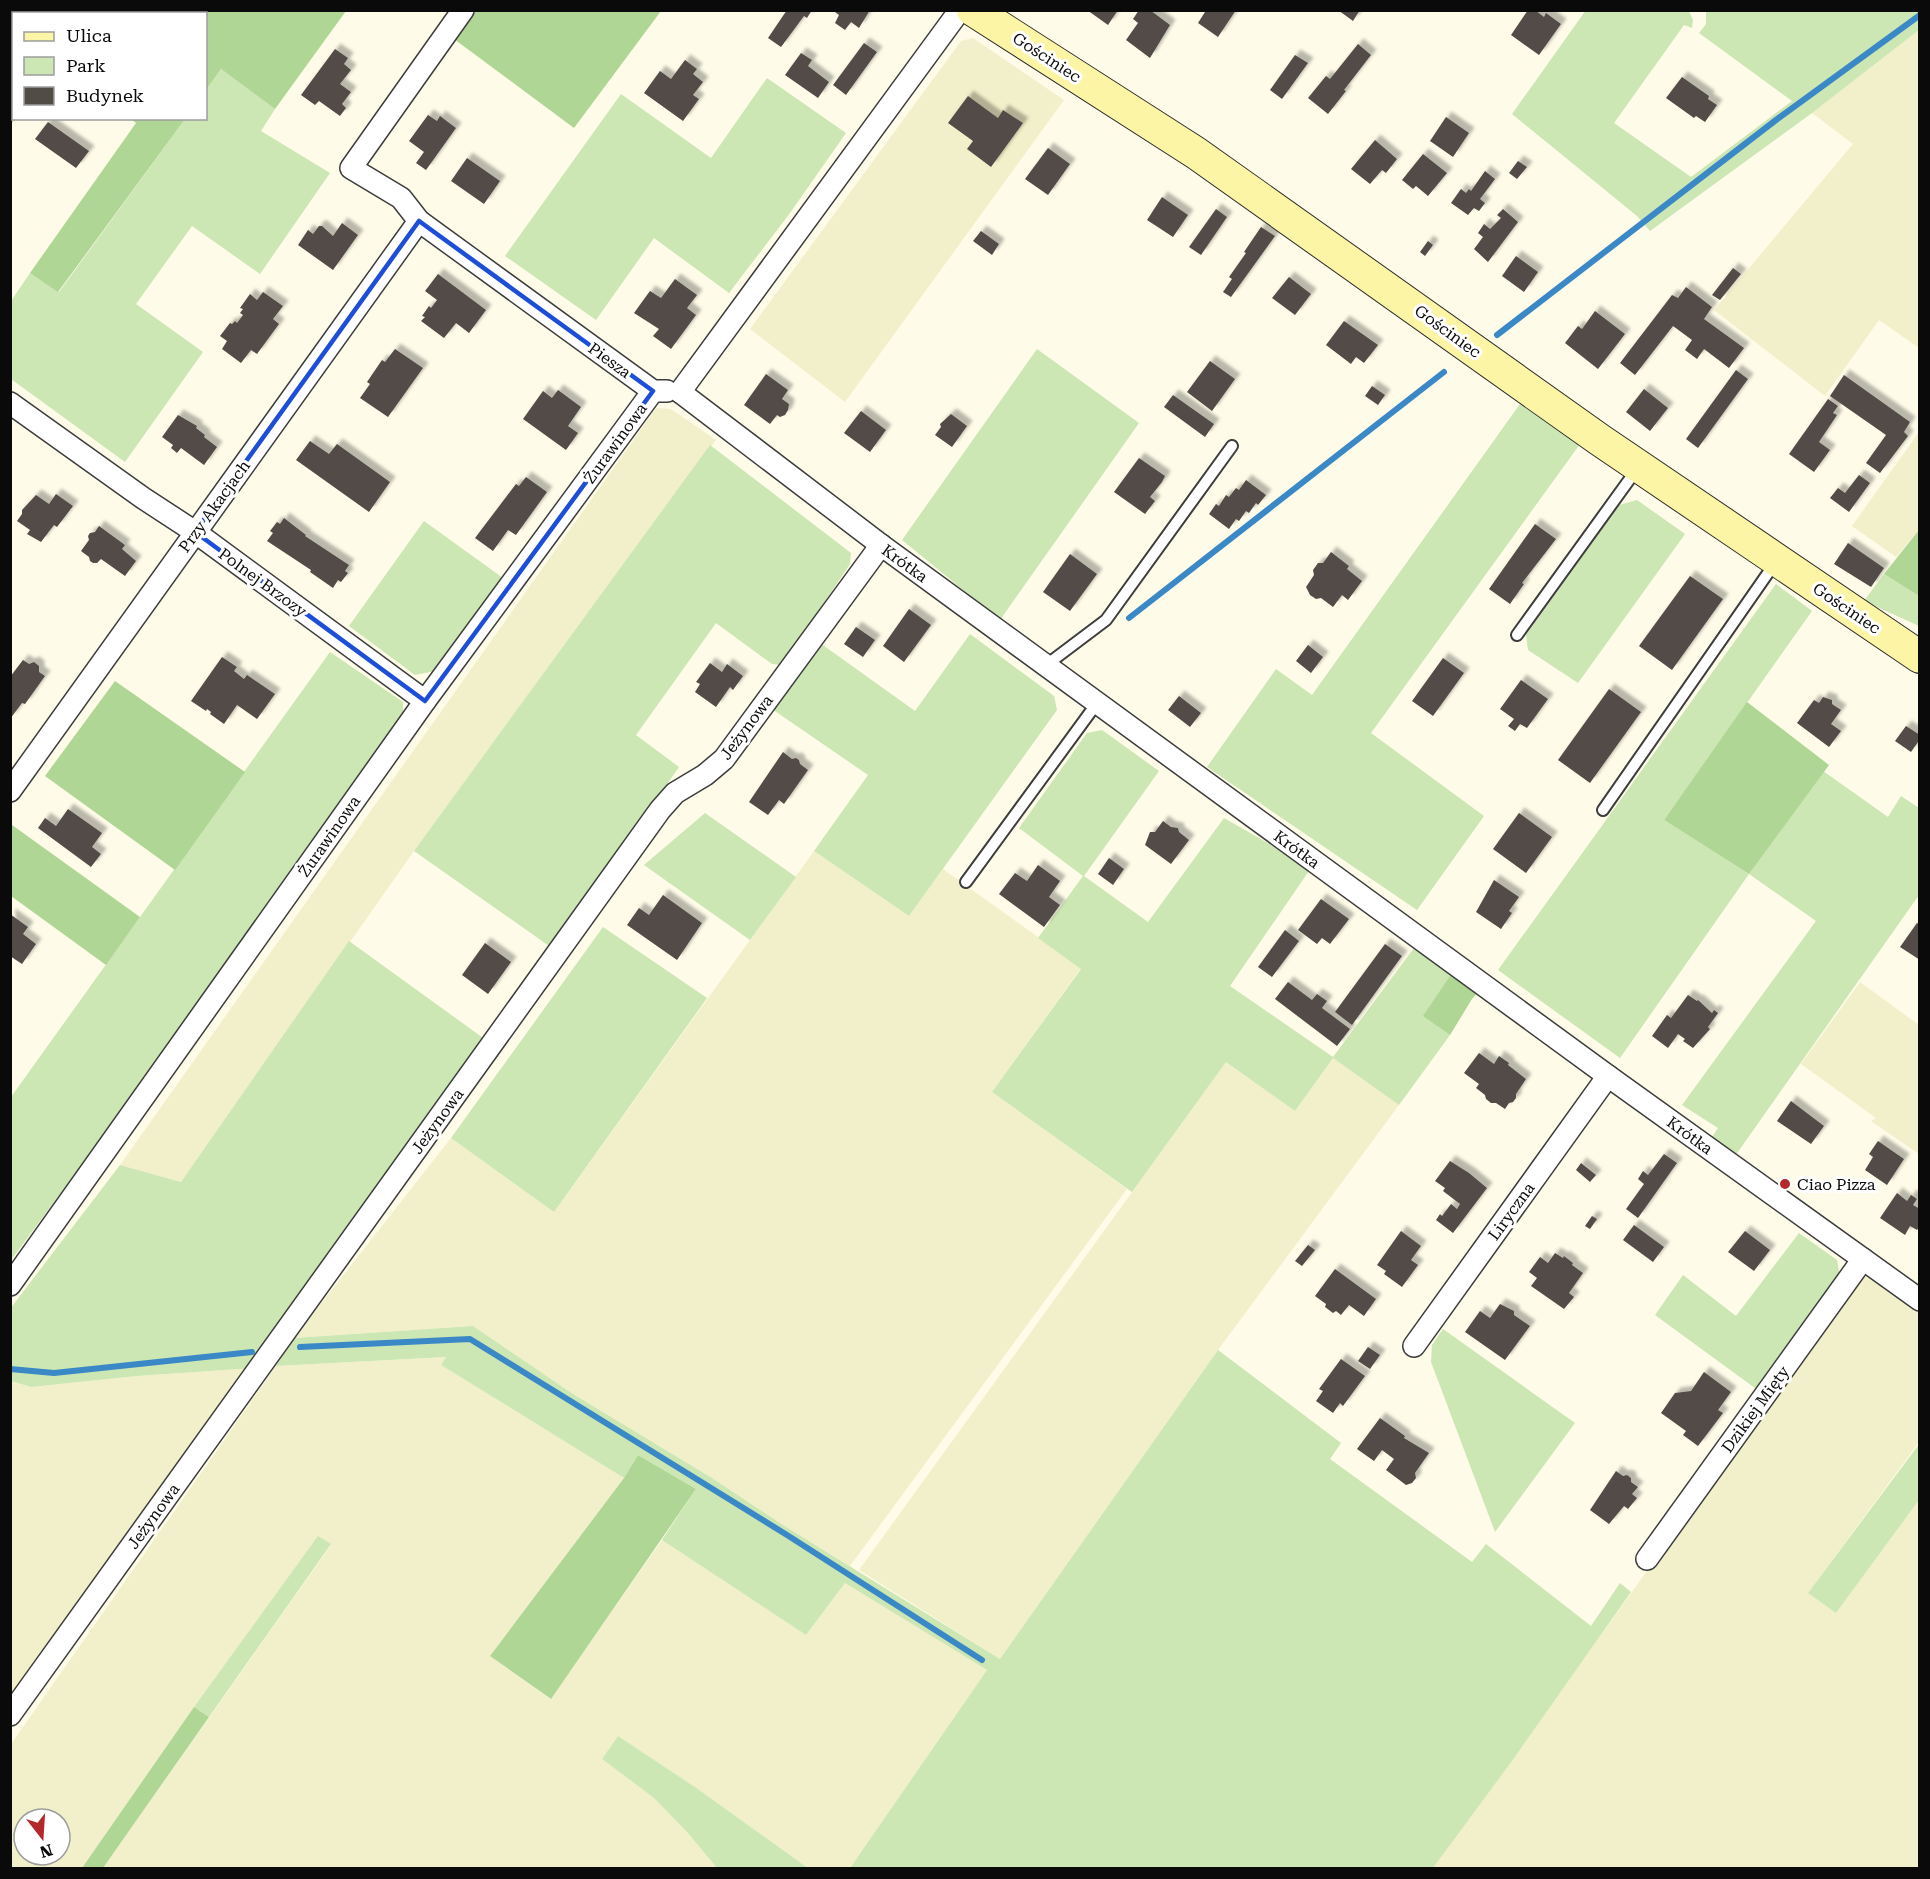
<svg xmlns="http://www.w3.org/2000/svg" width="1930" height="1879" font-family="'Roboto Serif',serif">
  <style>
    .farmland { fill: #f2f0ca; fill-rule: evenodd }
    .green { fill: #cce6b4 }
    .forest { fill: #afd694 }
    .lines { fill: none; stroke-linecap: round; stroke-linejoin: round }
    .stream { stroke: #3a89c6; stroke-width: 6 }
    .building { fill: #524c47; filter: url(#shadow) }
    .lane-casing { stroke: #3d3d3d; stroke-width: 14 }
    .street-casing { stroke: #3d3d3d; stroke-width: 24 }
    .secondary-casing { stroke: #2c2c2c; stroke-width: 34 }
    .lane { stroke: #fff; stroke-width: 10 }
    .street { stroke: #fff; stroke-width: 21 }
    .secondary { stroke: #fbf5a5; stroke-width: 32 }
    .marked { fill: none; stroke: #1d4ed8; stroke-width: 4.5; stroke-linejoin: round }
    .poi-dot { fill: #b3292b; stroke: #fff; stroke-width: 2 }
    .labels { text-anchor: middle; stroke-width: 6; stroke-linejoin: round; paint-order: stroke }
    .street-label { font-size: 16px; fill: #0a0a0a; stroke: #fff }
    .poi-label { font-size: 16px; fill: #0a0a0a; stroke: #fff; text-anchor: start }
  </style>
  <defs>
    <filter id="shadow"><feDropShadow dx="5.5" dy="-5.5" stdDeviation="1.5" flood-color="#0004"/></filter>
  </defs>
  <rect width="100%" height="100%" fill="#fefbe8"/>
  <g class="farmland">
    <path d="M1919,30V348L1879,320L1825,396L1714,310L1853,144L1812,113Z"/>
    <path d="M973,38L1064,100L845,402L750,329L961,41Z"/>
    <path d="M656,408L671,409L716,440L414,851L181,1182L120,1165Z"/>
    <path d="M1919,432V530L1896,557L1852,526Z"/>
    <path d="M814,851L909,916L943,869L1081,968L992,1092L1127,1189L850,1566L783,1525L712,1478L573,1394L473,1326L294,1338L451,1138L554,1212Z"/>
    <path d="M1860,982L1919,1025V1154L1871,1121L1876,1118L1801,1064Z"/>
    <path d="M1333,1058L1399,1105L1218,1350L1000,1659L859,1570L1226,1062L1295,1111Z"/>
    <path d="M1868,1276L1919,1314V1442L1808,1593L1836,1613L1919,1500V1868H1433L1856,1281Z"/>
    <path d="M446,1357L441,1365L624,1478L490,1656L550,1699L662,1540L806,1635L845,1583L987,1670L850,1868H808L695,1787L618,1736L602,1759L654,1798L687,1832L717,1868H103L331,1545L318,1537L194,1707L82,1868H11V1744L276,1366ZM24,1819H60V1855H24Z"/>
    <path d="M254,1368L10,1702V1381L31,1387L137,1376Z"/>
  </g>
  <g class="green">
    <path d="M1586,10L1689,11L1693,20L1692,28L1684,25L1614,123L1691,177L1792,101L1699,33L1706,24V11H1919V30L1812,113L1650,231L1637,216L1512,114Z"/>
    <path d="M11,11H111L108,14H14V118L15,119L11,125Z"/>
    <path d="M221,69L275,109L261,131L330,173L260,274L192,226L136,304L203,352L125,462L11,379V301L30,273L59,292L185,119L206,118V90Z"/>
    <path d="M767,78L846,133L790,213L729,293L654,238L596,320L505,256L621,94L711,158Z"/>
    <path d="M1037,349L1139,423L1000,620L902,540Z"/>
    <path d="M1520,404L1580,444L1371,733L1484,816L1417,910L1207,767L1276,669L1312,695Z"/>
    <path d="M710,445L851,553L850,564L782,665L772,664L716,623L636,735L679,767L552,948L414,851Z"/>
    <path d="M1637,500L1685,534L1578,683L1528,650L1526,635L1619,505Z"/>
    <path d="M424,521L503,578L435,671L415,675L349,626Z"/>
    <path d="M1884,574L1919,596V626L1864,601Z"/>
    <path d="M1776,584L1812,611L1664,820L1749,874L1823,771L1888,817L1901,796L1919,808V895L1735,1156L1712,1137L1718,1128L1682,1105L1816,921L1749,874L1620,1058L1498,970Z"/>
    <path d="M970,634L1054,696L1057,710L909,916L814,851L868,775L772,709L820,643L915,711Z"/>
    <path d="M330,652L403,702V716L126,1105L11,1260V1097Z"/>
    <path d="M1102,730L1159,771L1084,876L1148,922L1224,818L1311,868L1230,986L1333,1057L1414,948L1454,970L1424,1016L1450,1035L1399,1105L1333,1058L1295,1111L1226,1062L1132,1192L992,1092L1081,969L1038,938L1083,876L1019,828L1087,733Z"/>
    <path d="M705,813L796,877L750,940L644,865Z"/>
    <path d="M603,927L707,998L554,1212L451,1138Z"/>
    <path d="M349,941L486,1040L254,1368L137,1376L31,1387L11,1381L10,1309L120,1165L181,1182Z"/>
    <path d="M1799,1233L1837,1260L1840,1277L1759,1391L1655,1315L1683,1275L1736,1316Z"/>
    <path d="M473,1326L573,1394L712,1478L783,1525L1000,1659L1218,1350L1341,1443L1330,1459L1472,1562L1486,1544L1591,1626L1620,1583L1631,1592L1514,1758L1433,1868H850L987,1670L845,1583L806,1635L662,1540L696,1489L638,1455L624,1478L441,1365L446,1357L276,1366L294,1338Z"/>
    <path d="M1443,1329L1575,1423L1495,1532L1431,1362L1432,1345Z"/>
    <path d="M1920,1443L1919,1500L1836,1613L1808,1593Z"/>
    <path d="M318,1536L331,1544L209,1717L194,1707Z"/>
    <path d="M618,1736L695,1787L808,1868H717L687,1832L654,1798L602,1759Z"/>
  </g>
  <g class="forest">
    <path d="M111,11L346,10V11L275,109L221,69L206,90V14L108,13Z"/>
    <path d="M475,11H661L574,128L454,39Z"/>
    <path d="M131,119H185L58,292L30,273L136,123Z"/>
    <path d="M1919,530V596L1884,574Z"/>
    <path d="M115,681L245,772L175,870L45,776Z"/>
    <path d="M1747,702L1829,765L1749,874L1664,820Z"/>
    <path d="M12,825L140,917L106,965L11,896Z"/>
    <path d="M1454,970L1480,990L1472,999L1450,1035L1423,1016Z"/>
    <path d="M638,1455L696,1489L551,1699L490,1656L624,1478Z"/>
    <path d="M194,1707L209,1717L103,1868H82Z"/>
  </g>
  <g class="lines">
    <g class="stream">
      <path d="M1497,335L1776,120L1920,15"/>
      <path d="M1129,618L1444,372"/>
      <path d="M300,1347L470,1339L787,1535L982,1660"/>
      <path d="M10,1369L54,1373L252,1352"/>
    </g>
  </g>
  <g class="building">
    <path d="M787,10H812L807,18L804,16L781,47L768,38Z"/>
    <path d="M836,10H870L859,28L851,22L845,30L835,23L839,15L835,12Z"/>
    <path d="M1087,10H1118L1108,25Z"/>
    <path d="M1139,10H1150L1170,25L1150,58L1126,40L1138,23L1133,19Z"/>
    <path d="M1202,10H1236L1218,37L1198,23L1205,12Z"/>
    <path d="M1338,10H1360L1353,21Z"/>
    <path d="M1528,10H1535L1544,17L1546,13L1561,24L1539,55L1511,35Z"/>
    <path d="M864,43L877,52L846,95L833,85Z"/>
    <path d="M1358,44L1371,55L1344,90L1346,91L1328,114L1308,98L1326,76L1330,79Z"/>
    <path d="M335,49L348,58L344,64L351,70L340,84L351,92L342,104L346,108L340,116L319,101L315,105L301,95Z"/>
    <path d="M801,53L812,60L808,66L829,82L818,98L785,75Z"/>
    <path d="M1295,55L1308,63L1282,99L1270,90Z"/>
    <path d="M685,60L697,69L693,74L703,82L693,95L699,99L683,121L644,93L660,71L671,79Z"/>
    <path d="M1682,77L1709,96L1708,99L1717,105L1705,122L1696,116L1694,118L1666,98Z"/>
    <path d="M968,96L998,118L1003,110L1023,123L991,167L967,149L973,141L948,123Z"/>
    <path d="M428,115L437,121L440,116L456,128L426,170L416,163L424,152L409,141Z"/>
    <path d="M1446,117L1469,133L1453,157L1430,141Z"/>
    <path d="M48,122L89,151L76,168L35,139Z"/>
    <path d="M1375,140L1397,159L1386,173L1382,170L1370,184L1351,169Z"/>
    <path d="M1048,148L1070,164L1048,195L1025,179Z"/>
    <path d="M1423,154L1447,173L1428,196L1416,186L1413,189L1402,180Z"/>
    <path d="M467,158L500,181L484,204L451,181Z"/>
    <path d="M1518,161L1527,167L1517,179L1509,173Z"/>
    <path d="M1485,171L1495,179L1480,199L1485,203L1479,211L1474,208L1468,215L1451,203L1461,189L1466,193L1469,189L1471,191Z"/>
    <path d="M1162,197L1188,215L1173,237L1147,220Z"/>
    <path d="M1216,209L1227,217L1201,255L1189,247Z"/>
    <path d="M1503,209L1518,222L1488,262L1474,249L1483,237L1478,233L1484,224L1490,229L1501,218L1497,215Z"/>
    <path d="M342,223L358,235L333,270L298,245L308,230L313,234L319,226H322L333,236Z"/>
    <path d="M1261,227L1275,236L1231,297L1223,292L1232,279L1229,277L1246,253L1244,252Z"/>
    <path d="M981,231L999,244L992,255L973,241Z"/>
    <path d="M1428,241L1433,245L1425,256L1420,252Z"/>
    <path d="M1516,256L1538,272L1524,292L1502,276Z"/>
    <path d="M1733,268L1741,274L1720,300L1712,295Z"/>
    <path d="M438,274L486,310L469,333L456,323L444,338L421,321L425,317L422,316L429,306L431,308L437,300L425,291Z"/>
    <path d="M1289,277L1311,294L1295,315L1272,298Z"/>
    <path d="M675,279L697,295L687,308L696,315L671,349L653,336L659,329L634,313L650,291L661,298Z"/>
    <path d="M1686,287L1712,307L1704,319L1744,348L1729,368L1704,349L1697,359L1685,350L1692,340L1673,326L1635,375L1620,363L1672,295L1678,298Z"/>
    <path d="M263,292L283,306L273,319L279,324L257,354L251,350L241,363L222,349L227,341L220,336L230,323L232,324L235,321L237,323L243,315L240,313L243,309L240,308L250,294L257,300Z"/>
    <path d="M1595,311L1625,334L1598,369L1565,343L1578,326L1582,329Z"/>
    <path d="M1344,321L1378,345L1364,363L1356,357L1351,364L1326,345Z"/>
    <path d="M395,349L423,368L388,417L360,398L370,384L367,382L382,360L385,362Z"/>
    <path d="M1210,361L1235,379L1212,411L1187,392Z"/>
    <path d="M1736,370L1748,379L1698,448L1686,439Z"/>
    <path d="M766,374L788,390L782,399L789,404L788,410L785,415L780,417L777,415L770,424L744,405Z"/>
    <path d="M1844,375L1910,422L1904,432L1908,436L1880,473L1866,463L1886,435L1830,396Z"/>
    <path d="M1372,386L1385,395L1378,405L1365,396Z"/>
    <path d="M1644,389L1668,408L1650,431L1626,412Z"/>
    <path d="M558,390L581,407L568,426L578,433L566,450L523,419L543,391L552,398Z"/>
    <path d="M1173,395L1214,424L1205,437L1164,407Z"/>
    <path d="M1828,399L1838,406L1833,413L1837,415L1819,442L1830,450L1814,472L1789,454Z"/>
    <path d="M861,411L886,430L870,452L844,433Z"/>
    <path d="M951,414L967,426L952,447L935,435L941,427L940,424Z"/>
    <path d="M178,415L197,426L196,428L205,435L204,437L217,447L204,465L181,448L177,453L171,448L173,445L162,437Z"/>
    <path d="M310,441L329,454L337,444L390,482L369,512L296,460Z"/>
    <path d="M1139,458L1165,476L1162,482L1150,497L1155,501L1145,514L1114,492Z"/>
    <path d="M1859,475L1870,483L1849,512L1830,498L1838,488L1845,493Z"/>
    <path d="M526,477L547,492L516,535L508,530L493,551L475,538L516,484L519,486Z"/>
    <path d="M1246,480L1266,495L1258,505L1256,503L1249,513L1246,511L1239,521L1236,519L1229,529L1209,514L1216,504L1219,506L1226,495L1229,497L1236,488L1239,490Z"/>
    <path d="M56,494L73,506L57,527L54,525L41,542L27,534L30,530L17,521L22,514V510L36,495L49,504Z"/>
    <path d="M284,518L306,535L305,536L349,565L345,571L348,573L341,582L338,580L333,588L310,572L311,570L267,541L273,533L270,531L277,522L280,524Z"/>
    <path d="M1535,524L1556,539L1522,583L1524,584L1510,604L1489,589Z"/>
    <path d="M99,526L125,545L122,549L136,561L125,576L101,559L97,563H93L90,561L89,557L81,551L89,540L88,536L90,533L95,532Z"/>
    <path d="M1848,543L1884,568L1871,587L1834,564Z"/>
    <path d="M1331,552L1349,566L1347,569L1362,581L1348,600L1342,595L1333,607L1321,598L1316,599L1310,595L1306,587L1314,575L1313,570L1318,563H1323Z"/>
    <path d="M1070,554L1097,574L1070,611L1043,592Z"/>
    <path d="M1690,576L1723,599L1672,670L1639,646Z"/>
    <path d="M909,609L931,625L904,662L883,646Z"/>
    <path d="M856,627L875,640L863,657L844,644Z"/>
    <path d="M1308,645L1323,657L1311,673L1296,661Z"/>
    <path d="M222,657L237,667L234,671L244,679L247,675L275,694L257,719L237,705L224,724L210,714L211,712L207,709L206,711L191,701Z"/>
    <path d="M1443,658L1464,673L1433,716L1412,701Z"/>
    <path d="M23,660L29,664L34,662L39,666V672L45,676L25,704L22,703L10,719V677Z"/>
    <path d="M710,663L722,672L727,664L743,676L733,690L730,687L716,707L695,692L700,684L696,682Z"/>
    <path d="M1521,680L1548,699L1527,728L1520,724L1515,731L1508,726L1514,719L1500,709Z"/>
    <path d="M1609,689L1641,712L1590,783L1558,760Z"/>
    <path d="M1179,696L1201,713L1190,727L1168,710Z"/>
    <path d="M1823,697L1832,700V704L1841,710L1831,724L1841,731L1829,747L1797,723L1814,700L1819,703Z"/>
    <path d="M1906,726L1920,735V739L1911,752L1895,741Z"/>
    <path d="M783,752L792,759L796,758L799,760L800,764L808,770L784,804L779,800L768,815L749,802Z"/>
    <path d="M68,809L102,833L92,847L101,854L91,867L38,828L45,818L56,826Z"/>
    <path d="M1519,813L1552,837L1526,873L1493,849Z"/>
    <path d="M1163,821L1171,827L1178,828L1179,832L1189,840L1171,864L1145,845L1150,832H1155Z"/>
    <path d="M1109,858L1124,869L1113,885L1098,874Z"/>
    <path d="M1038,865L1060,881L1049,897L1060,905L1044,927L999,894L1015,873L1027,881Z"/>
    <path d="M1494,880L1519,897L1509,911L1512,913L1501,929L1476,912Z"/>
    <path d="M663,895L702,923L677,960L627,925L639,908L649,915Z"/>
    <path d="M1321,899L1349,919L1330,944L1322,938L1317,944L1298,930Z"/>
    <path d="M10,914L28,927L23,934L36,944L22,964L10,956Z"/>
    <path d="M1917,923L1920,925V960L1900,947Z"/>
    <path d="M1285,930L1299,941L1272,977L1258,967Z"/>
    <path d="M485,943L511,962L488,994L462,975Z"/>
    <path d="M1385,944L1402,956L1352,1025L1335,1012Z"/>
    <path d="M1288,982L1312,1000L1317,994L1327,1001L1322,1008L1350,1029L1337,1046L1275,999Z"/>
    <path d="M1688,995L1697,1001L1698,1000L1712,1013L1714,1010L1718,1013L1708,1027L1710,1029L1693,1048L1683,1041L1685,1039L1678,1034L1668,1048L1652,1036L1667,1015L1671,1018Z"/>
    <path d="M1479,1053L1494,1064L1499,1056L1509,1063L1508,1065L1526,1079L1516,1094V1098L1513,1102L1509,1103L1505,1109L1496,1103H1491L1486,1099L1485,1095L1476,1088L1479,1084L1464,1073Z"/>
    <path d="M1791,1101L1824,1126L1811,1144L1777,1121Z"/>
    <path d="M1878,1141L1904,1159L1887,1185L1865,1170L1873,1157L1869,1154Z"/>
    <path d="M1664,1154L1677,1163L1638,1218L1626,1209L1644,1184L1638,1179L1643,1171L1648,1175Z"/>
    <path d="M1450,1161L1469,1173L1487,1188L1453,1233L1436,1220L1440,1214L1442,1216L1451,1204L1457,1209L1460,1204L1443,1191L1445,1188L1435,1181Z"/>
    <path d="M1581,1163L1596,1175L1590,1182L1576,1170Z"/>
    <path d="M1897,1193L1907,1201L1911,1195L1917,1199L1913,1205L1920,1209V1226L1917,1230L1910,1226L1905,1235L1880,1218Z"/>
    <path d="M1592,1216L1597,1219L1590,1229L1585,1226Z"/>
    <path d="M1634,1225L1664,1247L1653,1262L1623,1240Z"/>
    <path d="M1401,1231L1421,1246L1411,1260L1418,1265L1402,1287L1384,1274L1386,1271L1377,1265Z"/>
    <path d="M1745,1231L1770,1250L1754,1271L1728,1252Z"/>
    <path d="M1308,1245L1315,1250L1302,1266L1295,1261Z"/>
    <path d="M1555,1253L1563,1258L1564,1256L1573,1263L1572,1265L1583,1273L1569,1293L1574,1297L1564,1309L1531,1286L1537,1278L1529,1272L1540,1257L1548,1263Z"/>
    <path d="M1335,1269L1376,1299L1364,1316L1349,1305L1341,1315L1336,1311L1333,1313L1325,1307L1326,1304L1315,1296Z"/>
    <path d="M1500,1304L1514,1311V1315L1530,1326L1505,1360L1465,1332L1480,1311L1490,1318Z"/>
    <path d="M1368,1347L1380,1355L1370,1369L1358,1361Z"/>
    <path d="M1341,1359L1365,1376L1343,1406L1340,1403L1333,1413L1316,1401L1323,1391L1319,1389Z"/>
    <path d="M1704,1372L1731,1392L1718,1410L1723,1413L1698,1446L1683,1435L1686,1431L1661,1413L1675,1393L1691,1391Z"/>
    <path d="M1380,1418L1405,1436L1404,1438L1429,1453L1415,1473L1416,1478L1412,1483L1406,1485L1386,1470L1394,1459L1382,1450L1374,1461L1357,1449Z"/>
    <path d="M1616,1471L1623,1476L1627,1475L1631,1478V1482L1638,1487L1632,1494L1637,1498L1628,1509L1624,1506L1609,1524L1590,1510Z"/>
  </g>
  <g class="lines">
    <g class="lane-casing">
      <g id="lane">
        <path d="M1517,635L1637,469"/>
        <path d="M1045,666L1106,620L1232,446"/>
        <path d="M1603,810L1775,563"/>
        <path d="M966,882L1097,703"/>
      </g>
    </g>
    <g class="street-casing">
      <g id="street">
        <path d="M463,10L351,168L401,198L419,221L653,391H667"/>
        <path d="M680,392L881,545L1608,1076L1920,1300"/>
        <path d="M680,392L960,10"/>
        <path d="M10,403L143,498L195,532L425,701"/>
        <path d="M10,791L419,221"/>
        <path d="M10,1285L425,701L653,391"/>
        <path d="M1414,1346L1608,1076"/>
        <path d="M1647,1559L1863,1259"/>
        <path d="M10,1715L660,810L675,793L705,775L724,759L881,545"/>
      </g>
    </g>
    <g class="secondary-casing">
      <path id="secondary" d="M973,10L1196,153L1600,440L1920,657"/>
    </g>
    <use href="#lane" class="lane"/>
    <use href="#street" class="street"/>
    <use href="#secondary" class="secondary"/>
  </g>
  <path class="marked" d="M419,221L653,391L425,701L195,532Z"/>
  <circle class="poi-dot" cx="1785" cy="1184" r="6"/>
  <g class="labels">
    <g class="street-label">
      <text transform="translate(1047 57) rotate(33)" y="6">Gościniec</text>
      <text transform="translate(1448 331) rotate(36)" y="6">Gościniec</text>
      <text transform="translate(610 360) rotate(36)" y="6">Piesza</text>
      <text transform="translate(615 443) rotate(-54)" y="6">Żurawinowa</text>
      <text transform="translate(214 506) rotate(-54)" y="6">Przy Akacjach</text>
      <text transform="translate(905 563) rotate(36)" y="6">Krótka</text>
      <text transform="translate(263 582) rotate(36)" y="6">Polnej Brzozy</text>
      <text transform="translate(1847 608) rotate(34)" y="6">Gościniec</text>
      <text transform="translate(746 727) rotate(-53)" y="6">Jeżynowa</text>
      <text transform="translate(329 836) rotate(-55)" y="6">Żurawinowa</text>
      <text transform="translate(1297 849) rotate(36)" y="6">Krótka</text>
      <text transform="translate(437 1121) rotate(-54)" y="6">Jeżynowa</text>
      <text transform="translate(1690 1135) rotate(36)" y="6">Krótka</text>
      <text transform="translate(1511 1211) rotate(-54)" y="6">Liryczna</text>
      <text transform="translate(1755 1409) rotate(-54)" y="6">Dzikiej Mięty</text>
      <text transform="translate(153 1516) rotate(-54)" y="6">Jeżynowa</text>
    </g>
    <g class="poi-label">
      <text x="1797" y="1190">Ciao Pizza</text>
    </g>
  </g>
  <rect width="1930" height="1879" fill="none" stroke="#0a0a0a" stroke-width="24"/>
  <rect x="12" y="12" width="195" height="108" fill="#ffffff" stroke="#9d9d9d" stroke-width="1.5"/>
  <rect x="24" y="32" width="30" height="9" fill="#fbf5a5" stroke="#9d9d9d" stroke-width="1.5"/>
  <text x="66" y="42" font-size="18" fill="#0a0a0a">Ulica</text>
  <rect x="24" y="57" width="30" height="18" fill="#cce6b4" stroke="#9d9d9d" stroke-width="1.5"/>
  <text x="66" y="72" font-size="18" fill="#0a0a0a">Park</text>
  <rect x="24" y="87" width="30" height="18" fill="#524c47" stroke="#9d9d9d" stroke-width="1.5"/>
  <text x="66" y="102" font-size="18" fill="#0a0a0a">Budynek</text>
  <g transform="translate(42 1837) rotate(163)"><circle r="28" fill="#ffffff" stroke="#9d9d9d" stroke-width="1.5"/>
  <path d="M0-4.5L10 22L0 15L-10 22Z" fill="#b3292b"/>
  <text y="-9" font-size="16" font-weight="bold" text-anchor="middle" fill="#0a0a0a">N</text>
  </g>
</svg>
